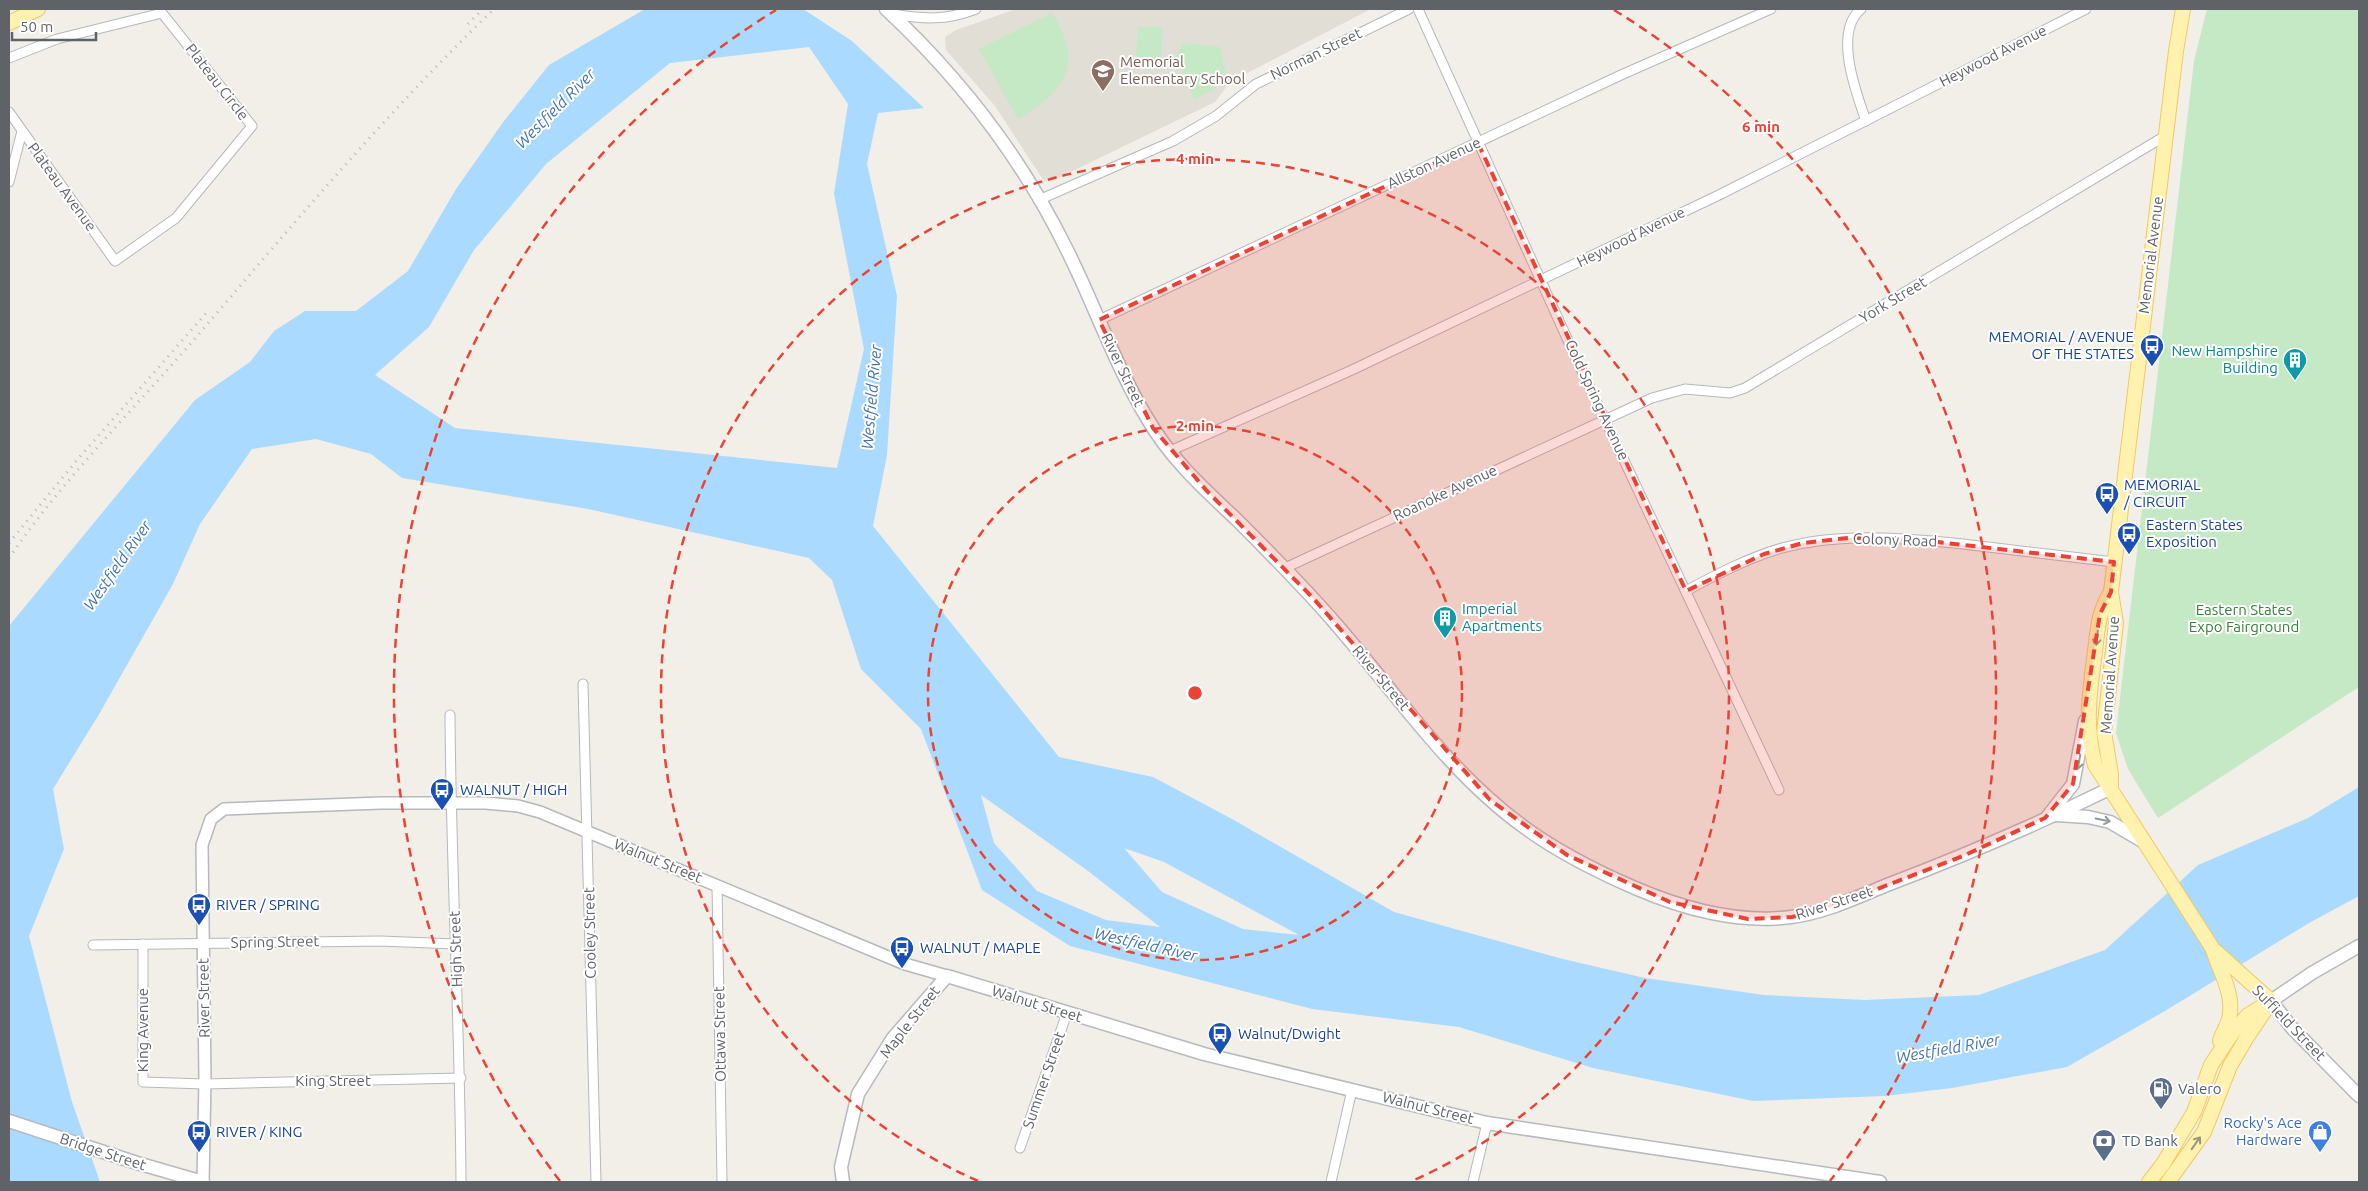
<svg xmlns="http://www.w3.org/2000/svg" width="2368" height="1191" font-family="Ubuntu,sans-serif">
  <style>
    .education { fill: #e1ded6 }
    .green { fill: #c5e8c5 }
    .water { fill: #aadaff; fill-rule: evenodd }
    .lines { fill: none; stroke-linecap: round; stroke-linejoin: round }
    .minor-casing { stroke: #b5b8bc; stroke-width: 11 }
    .tertiary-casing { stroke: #b5b8bc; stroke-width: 14 }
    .secondary-casing { stroke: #b6babf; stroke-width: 15 }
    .primary-casing { stroke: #f2c960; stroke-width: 16 }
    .minor { stroke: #fff; stroke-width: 9 }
    .tertiary { stroke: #fff; stroke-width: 11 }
    .secondary { stroke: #fff; stroke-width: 12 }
    .primary { stroke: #fff2af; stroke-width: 14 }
    .rail { stroke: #b6b7b8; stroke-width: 3; stroke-dasharray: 1 6; stroke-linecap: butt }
    .oneway { stroke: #979581 }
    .oneway2 { stroke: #979a9d }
    .marked { fill: #ea4335; fill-opacity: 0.2; stroke: #ea4335; stroke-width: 4; stroke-dasharray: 10 6; stroke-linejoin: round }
    .ring { fill: none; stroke: #ea4335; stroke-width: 2.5; stroke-dasharray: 9 6 }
    .labels { text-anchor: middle; stroke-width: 4; stroke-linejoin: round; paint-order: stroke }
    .street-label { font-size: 15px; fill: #5f6368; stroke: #fff }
    .education-label { font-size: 15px; fill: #785e54; stroke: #fff; text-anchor: start }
    .transit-label { font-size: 15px; fill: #164399; stroke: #fff; text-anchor: start }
    .culture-label { font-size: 15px; fill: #0d838f; stroke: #fff; text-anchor: end }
    .park-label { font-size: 15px; fill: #348238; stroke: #fff }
    .service-label { font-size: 15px; fill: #4e5e75; stroke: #fff; text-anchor: start }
    .shop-label { font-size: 15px; fill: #366cbe; stroke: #fff; text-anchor: end }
    .water-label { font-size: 16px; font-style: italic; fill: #4174aa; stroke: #fff }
    .centre { fill: #ea4335; stroke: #fff; stroke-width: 2.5 }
    .ring-label { font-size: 15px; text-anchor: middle; font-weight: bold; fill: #ea4335; stroke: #fff; stroke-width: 4; stroke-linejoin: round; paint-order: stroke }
  </style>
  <rect width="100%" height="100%" fill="#f1efe8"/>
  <path class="education" d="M1016,9H1371L1230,82L1215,102L1054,180L1044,181L995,106L946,50L945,37L956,30Z"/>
  <g class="green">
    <path d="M2207,9H2359V687L2158,818L2128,769L2116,733L2194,61Z"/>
    <path d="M1052,13C1085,65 1065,91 1018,119L979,49Z"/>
    <path d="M1138,27H1162L1161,70L1135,69Z"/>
    <path d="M1183,43L1220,47L1226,74L1213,90L1194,99L1176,56Z"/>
  </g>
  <path class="water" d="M645,9H803L852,41L924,108L878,113L867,164L897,296L887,455L873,526L1059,757L1153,777L1232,819L1394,912L1563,959L1645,978L1764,995L1865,1000L1979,995L2105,950L2198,865L2308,818L2359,787V896L2309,923L2165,1011L2067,1067L1952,1088L1885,1096L1753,1101L1593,1068L1459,1027L1312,1009L1070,946L982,890L921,729L861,669L832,580L809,558L588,509L402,478L371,454L316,439L252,449L200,524L173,584L98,716L53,789L64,849L29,936L72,1102L99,1179V1182H9V626L195,400L250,362L274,331L305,311H356L408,271L456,189L504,121L549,65ZM809,47L848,104L834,194L864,349L837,468L455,428L375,375L429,327L474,250L546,164L670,63ZM981,795L1088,871L1160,927L1106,920L1037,891L994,843ZM1124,848L1164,862L1299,935L1243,929L1162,892Z"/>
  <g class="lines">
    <g class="minor-casing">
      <g id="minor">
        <path d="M1418,9L1575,356L1779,790"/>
        <path d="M1861,9C1833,32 1856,92 1866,121"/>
        <path d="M892,14C924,19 945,21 976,9"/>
        <path d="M9,58L57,39L162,13L252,126L176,218L115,261L9,112"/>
        <path d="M9,182L22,131"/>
        <path d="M1041,199L1173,141L1216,116L1256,84L1409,9"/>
        <path d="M1099,320L1621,75L1771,9"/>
        <path d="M1170,451L1352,370L1719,195L2086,9"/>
        <path d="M1285,568L1652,398L1685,389L1730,393L1745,388L2165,136"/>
        <path d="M1686,591C1717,574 1748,558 1782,548C1841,532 1903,538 1963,544C2013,550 2064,556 2114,562"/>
        <path d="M583,684L596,1182"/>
        <path d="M450,715C451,871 460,1027 461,1182"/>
        <path d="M717,885L722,1182"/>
        <path d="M143,944V1082L205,1084L461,1078"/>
        <path d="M93,945L380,941L456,944"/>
        <path d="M1020,1148L1067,1013"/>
        <path d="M1331,1182L1352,1090"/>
        <path d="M1473,1182L1487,1123"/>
      </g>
    </g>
    <g class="tertiary-casing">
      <path id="tertiary" d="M203,1182L205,1079L202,845L211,819L224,809L381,803H486L518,806L540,812L905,964L947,976"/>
    </g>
    <g class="secondary-casing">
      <g id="secondary">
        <path d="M886,9C961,79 1022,158 1067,250C1095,306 1115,365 1147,418C1170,458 1203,488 1236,519C1270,553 1304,587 1335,623C1395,692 1449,773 1524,827C1558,852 1596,871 1635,888C1684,909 1737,924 1791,917C1824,913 1855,898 1887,885C1963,856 2038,824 2111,788"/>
        <path d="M2056,815L2088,817L2110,822L2144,842"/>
        <path d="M2048,816L2073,784L2085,721"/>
        <path d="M2359,946L2312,973L2271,1001L2293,1029L2359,1096"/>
        <path d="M9,1121L137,1163L203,1182"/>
        <path d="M843,1182L841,1167L858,1094L893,1038L947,976L1204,1054L1487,1123L1880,1182"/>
      </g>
    </g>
    <g class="primary-casing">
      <g id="primary">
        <path d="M9,23L38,9"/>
        <path d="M2111,592C2098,613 2098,627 2095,651C2090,692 2084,723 2095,765L2213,949L2271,1001"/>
        <path d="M2111,788V774L2104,732L2116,623L2111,592L2176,51L2183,9"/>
        <path d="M2213,950C2220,972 2235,995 2229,1019C2227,1026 2222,1034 2220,1041"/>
        <path d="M2149,1182L2163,1164L2194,1112L2211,1065L2233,1032L2248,1015L2271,1001"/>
        <path d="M2168,1182L2204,1132L2230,1066L2247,1037L2268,1006"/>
      </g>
    </g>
    <use href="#minor" class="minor"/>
    <use href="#tertiary" class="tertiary"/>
    <use href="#secondary" class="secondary"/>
    <use href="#primary" class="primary"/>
    <g class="rail">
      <path d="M468,24L483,9"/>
      <path d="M9,543L77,460L209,310"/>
      <path d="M9,558C61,482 131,412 192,342C290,228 386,113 494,9"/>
    </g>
  </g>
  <defs><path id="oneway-shaft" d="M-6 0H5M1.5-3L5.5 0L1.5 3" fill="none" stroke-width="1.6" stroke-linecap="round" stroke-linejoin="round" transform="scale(1.25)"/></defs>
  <g class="oneway">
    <use href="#oneway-shaft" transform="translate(2097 638) rotate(97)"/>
    <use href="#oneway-shaft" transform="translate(2196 1143) rotate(-55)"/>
  </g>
  <g class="oneway2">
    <use href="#oneway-shaft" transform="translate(2079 762) rotate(100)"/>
    <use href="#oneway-shaft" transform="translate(2103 820) rotate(12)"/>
  </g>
  <path class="marked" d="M1478,143L1686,591L1764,554L1803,543L1848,538H1902L2114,562L2111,592L2100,614L2073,784L2045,818L1963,856L1820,911L1792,917L1748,919L1670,902L1567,855L1490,800L1313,598L1206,490L1153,428L1099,320Z"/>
  <g class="ring">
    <circle cx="1195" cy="693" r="267"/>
    <path d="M978 1181A534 534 0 1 1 1412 1181"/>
    <path d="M560 1181A801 801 0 0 1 776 10M1614 10A801 801 0 0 1 1830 1181"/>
  </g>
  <defs>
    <g id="school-pin" transform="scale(1.25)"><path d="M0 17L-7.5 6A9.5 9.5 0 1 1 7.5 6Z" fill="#8d6e63" stroke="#fff"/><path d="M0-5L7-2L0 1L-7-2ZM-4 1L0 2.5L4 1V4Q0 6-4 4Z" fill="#fff"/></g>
    <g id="bus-pin" transform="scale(1.25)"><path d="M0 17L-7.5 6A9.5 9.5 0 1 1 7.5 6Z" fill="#1a4fb4" stroke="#fff"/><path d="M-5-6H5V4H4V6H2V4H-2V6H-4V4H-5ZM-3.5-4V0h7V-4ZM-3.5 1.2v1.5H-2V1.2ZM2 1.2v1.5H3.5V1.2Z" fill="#fff"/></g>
    <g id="building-pin" transform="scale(1.25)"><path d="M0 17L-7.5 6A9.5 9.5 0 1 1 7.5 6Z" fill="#0f9aa8" stroke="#fff"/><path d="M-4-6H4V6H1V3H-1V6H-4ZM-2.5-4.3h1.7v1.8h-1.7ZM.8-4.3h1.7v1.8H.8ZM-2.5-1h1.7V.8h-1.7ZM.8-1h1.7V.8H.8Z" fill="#fff"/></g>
    <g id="fuel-pin" transform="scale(1.25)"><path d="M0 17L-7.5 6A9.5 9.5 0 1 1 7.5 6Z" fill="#5c6f8a" stroke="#fff"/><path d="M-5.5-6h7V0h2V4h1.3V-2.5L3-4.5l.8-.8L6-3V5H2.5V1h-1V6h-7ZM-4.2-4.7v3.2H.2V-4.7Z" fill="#fff"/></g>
    <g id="shop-pin" transform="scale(1.25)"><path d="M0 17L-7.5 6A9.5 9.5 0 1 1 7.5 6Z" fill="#3f7fe0" stroke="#fff"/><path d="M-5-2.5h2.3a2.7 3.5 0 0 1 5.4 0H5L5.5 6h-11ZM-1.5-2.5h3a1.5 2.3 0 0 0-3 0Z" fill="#fff"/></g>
    <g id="bank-pin" transform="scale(1.25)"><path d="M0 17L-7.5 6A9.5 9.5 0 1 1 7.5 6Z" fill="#5c6f8a" stroke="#fff"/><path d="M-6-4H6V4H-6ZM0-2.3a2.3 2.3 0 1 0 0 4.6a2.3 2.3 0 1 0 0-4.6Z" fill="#fff"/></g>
  </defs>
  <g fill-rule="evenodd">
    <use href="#school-pin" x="1103" y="71"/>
    <use href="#bus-pin" x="2152" y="346"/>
    <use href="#building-pin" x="2295" y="360"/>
    <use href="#bus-pin" x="2107" y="494"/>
    <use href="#bus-pin" x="2129" y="534"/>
    <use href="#building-pin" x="1445" y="618"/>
    <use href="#bus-pin" x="442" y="790"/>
    <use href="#bus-pin" x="199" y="905"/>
    <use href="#bus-pin" x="902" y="948"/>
    <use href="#bus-pin" x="1220" y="1034"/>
    <use href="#fuel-pin" x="2161" y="1089"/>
    <use href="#bus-pin" x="199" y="1132"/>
    <use href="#shop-pin" x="2320" y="1132"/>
    <use href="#bank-pin" x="2104" y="1141"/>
  </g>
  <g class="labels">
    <g class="street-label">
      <text transform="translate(1316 54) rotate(-26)" y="5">Norman Street</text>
      <text transform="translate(1993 56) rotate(-27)" y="5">Heywood Avenue</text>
      <text transform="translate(217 82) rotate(52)" y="5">Plateau Circle</text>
      <text transform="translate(1434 163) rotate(-25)" y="5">Allston Avenue</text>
      <text transform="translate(62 187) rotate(54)" y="5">Plateau Avenue</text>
      <text transform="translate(1631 237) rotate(-26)" y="5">Heywood Avenue</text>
      <text transform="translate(2151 255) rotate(-83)" y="5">Memorial Avenue</text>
      <text transform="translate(1893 300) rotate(-31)" y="5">York Street</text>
      <text transform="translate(1123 370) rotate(64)" y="5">River Street</text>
      <text transform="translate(1597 400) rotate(65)" y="5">Cold Spring Avenue</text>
      <text transform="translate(1445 493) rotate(-25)" y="5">Roanoke Avenue</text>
      <text transform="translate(1895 540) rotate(2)" y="5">Colony Road</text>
      <text transform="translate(2110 675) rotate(-86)" y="5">Memorial Avenue</text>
      <text transform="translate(1381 678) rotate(50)" y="5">River Street</text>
      <text transform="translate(658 861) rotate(22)" y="5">Walnut Street</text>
      <text transform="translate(1834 903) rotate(-18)" y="5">River Street</text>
      <text transform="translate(590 933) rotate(-91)" y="5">Cooley Street</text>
      <text transform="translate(275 942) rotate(-1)" y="5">Spring Street</text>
      <text transform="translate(456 949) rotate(-92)" y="5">High Street</text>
      <text transform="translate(204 998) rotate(-91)" y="5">River Street</text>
      <text transform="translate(1037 1004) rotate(17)" y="5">Walnut Street</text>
      <text transform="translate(910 1022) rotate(-52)" y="5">Maple Street</text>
      <text transform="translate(2289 1023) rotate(46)" y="5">Suffield Street</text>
      <text transform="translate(143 1030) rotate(-90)" y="5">King Avenue</text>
      <text transform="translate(720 1034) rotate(-91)" y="5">Ottawa Street</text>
      <text transform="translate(1044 1080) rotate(-71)" y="5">Summer Street</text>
      <text x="333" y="1086">King Street</text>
      <text transform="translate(1428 1108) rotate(14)" y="5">Walnut Street</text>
      <text transform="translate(103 1152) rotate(18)" y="5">Bridge Street</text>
    </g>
    <g class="education-label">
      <text x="1120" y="67">Memorial<tspan x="1120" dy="17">Elementary School</tspan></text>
    </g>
    <g class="transit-label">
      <text x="2134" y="342" text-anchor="end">MEMORIAL / AVENUE<tspan x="2134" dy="17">OF THE STATES</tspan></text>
      <text x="2124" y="490">MEMORIAL<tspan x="2124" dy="17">/ CIRCUIT</tspan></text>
      <text x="2146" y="530">Eastern States<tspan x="2146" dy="17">Exposition</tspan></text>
      <text x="460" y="795">WALNUT / HIGH</text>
      <text x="216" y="910">RIVER / SPRING</text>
      <text x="920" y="953">WALNUT / MAPLE</text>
      <text x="1238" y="1039">Walnut/Dwight</text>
      <text x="216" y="1137">RIVER / KING</text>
    </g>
    <g class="culture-label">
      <text x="2278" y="356">New Hampshire<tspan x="2278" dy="17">Building</tspan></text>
      <text x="1462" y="614" text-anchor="start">Imperial<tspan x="1462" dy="17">Apartments</tspan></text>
    </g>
    <g class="park-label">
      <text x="2244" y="615">Eastern States<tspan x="2244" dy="17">Expo Fairground</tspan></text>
    </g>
    <g class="service-label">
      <text x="2178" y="1094">Valero</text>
      <text x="2122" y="1146">TD Bank</text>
    </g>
    <g class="shop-label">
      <text x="2302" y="1128">Rocky's Ace<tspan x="2302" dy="17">Hardware</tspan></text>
    </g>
    <g class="water-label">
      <text transform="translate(555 108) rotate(-45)" y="6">Westfield River</text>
      <text transform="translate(871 397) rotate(-85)" y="6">Westfield River</text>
      <text transform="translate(117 565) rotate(-55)" y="6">Westfield River</text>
      <text transform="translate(1146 944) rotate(13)" y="6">Westfield River</text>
      <text transform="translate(1948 1048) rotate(-10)" y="6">Westfield River</text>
    </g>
  </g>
  <circle cx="1195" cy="693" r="8" class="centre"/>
  <g class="ring-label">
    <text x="1761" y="132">6 min</text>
    <text x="1195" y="164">4 min</text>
    <text x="1195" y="431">2 min</text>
  </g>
  <rect width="2368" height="1191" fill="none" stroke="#5f6368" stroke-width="20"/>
  <path d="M12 32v8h84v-8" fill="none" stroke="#5f6368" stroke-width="2.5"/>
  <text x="20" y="32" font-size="15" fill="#5f6368" stroke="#ffffff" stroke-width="4" paint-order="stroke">50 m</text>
</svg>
